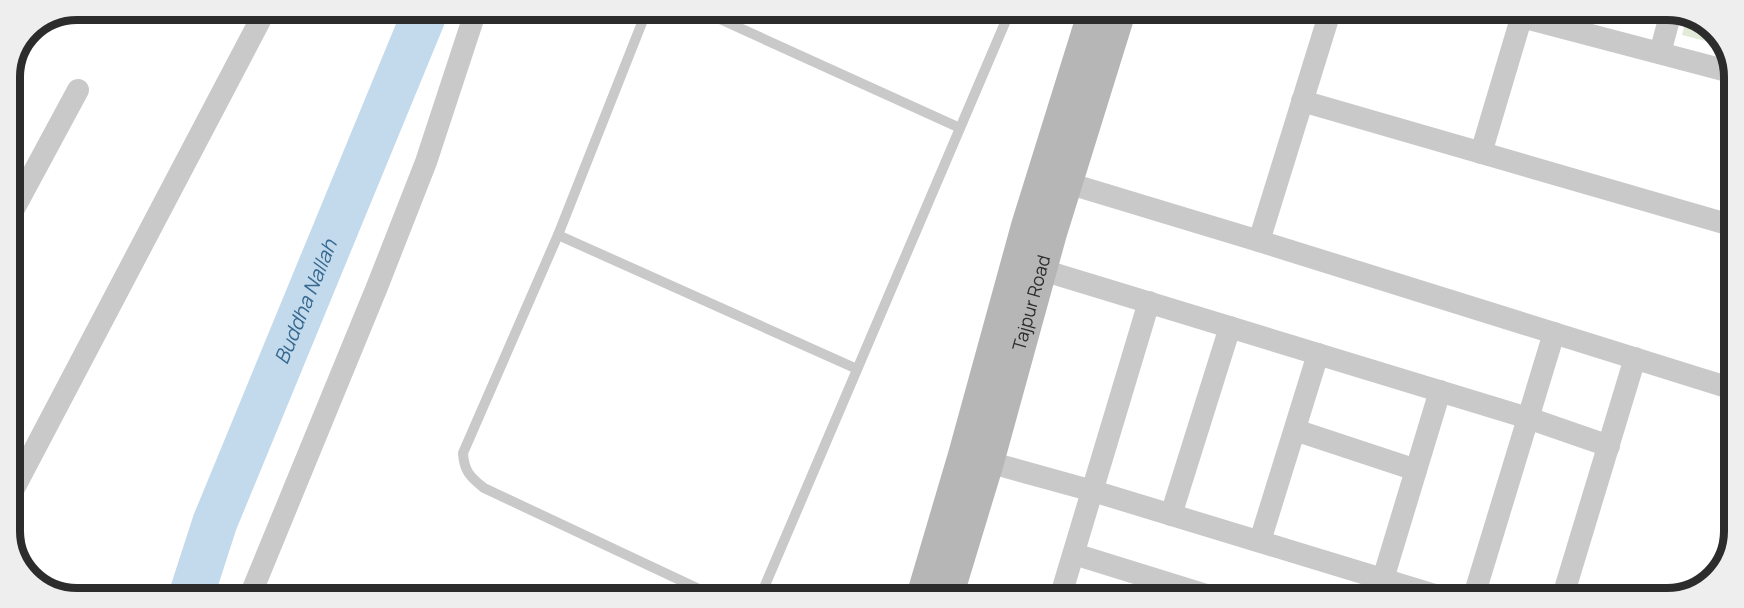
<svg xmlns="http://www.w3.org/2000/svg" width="1744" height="608" font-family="Manrope,sans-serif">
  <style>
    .green { fill: #e1ebd8 }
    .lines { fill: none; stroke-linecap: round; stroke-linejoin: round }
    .river { stroke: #c3daec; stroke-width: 45 }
    .lane { stroke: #c9c9c9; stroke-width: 10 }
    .street { stroke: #c9c9c9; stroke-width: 22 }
    .secondary { stroke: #b6b6b6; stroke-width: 32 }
    .labels { text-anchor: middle; stroke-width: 6; stroke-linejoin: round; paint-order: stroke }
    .street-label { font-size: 18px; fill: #2c2c2c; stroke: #fff }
    .water-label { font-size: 20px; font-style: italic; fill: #376991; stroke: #fff }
    .rim { fill: none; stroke: #2c2c2c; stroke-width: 8 }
  </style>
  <rect width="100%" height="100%" fill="#fff"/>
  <path class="green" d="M1688,12L1721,35L1725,46L1682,35Z"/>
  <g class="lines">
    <path class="river" id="s1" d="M191,596L215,522L426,10"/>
    <g class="lane">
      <path d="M647,10L558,235L463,453C464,471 470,477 484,488L716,597"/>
      <path d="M700,10L960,128"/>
      <path d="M558,235L857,369"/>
      <path d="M760,597L1010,11"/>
    </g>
    <g class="street">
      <path d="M1522,17L1735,73"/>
      <path d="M1660,53L1671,12"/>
      <path d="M1302,101L1734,226"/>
      <path d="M1481,153L1523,12"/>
      <path d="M1054,179L1259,241L1733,389"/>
      <path d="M9,218L78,90"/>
      <path d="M1259,241L1330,12"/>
      <path d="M1029,266L1528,418L1609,446"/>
      <path d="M1295,430L1416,470"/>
      <path d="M988,462L1093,491L1448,599"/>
      <path d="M9,498L266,9"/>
      <path d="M1171,515L1230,327"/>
      <path d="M1260,541L1318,354"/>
      <path d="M1074,554L1216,598"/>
      <path d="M1383,579L1440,391"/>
      <path d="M250,596L377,287L426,162L476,10"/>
      <path d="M1060,598L1149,302"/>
      <path d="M1473,599L1554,333"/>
      <path d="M1562,599L1635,358"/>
    </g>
    <g class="secondary">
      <path d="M922,597L964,455L1027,226L1094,11"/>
      <path id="s2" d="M947,597L988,462L1051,233L1120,11"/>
    </g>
  </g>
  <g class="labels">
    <g class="street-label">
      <text dy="6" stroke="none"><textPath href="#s2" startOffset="306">Tajpur Road</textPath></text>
    </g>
    <g class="water-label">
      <text dy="7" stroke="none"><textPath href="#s1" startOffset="316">Buddha Nallah</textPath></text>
    </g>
  </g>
  <path d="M0 0H1744V608H0ZM77 20H1667A57 57 0 0 1 1724 77V531A57 57 0 0 1 1667 588H77A57 57 0 0 1 20 531V77A57 57 0 0 1 77 20Z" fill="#eee" fill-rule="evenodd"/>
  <path class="rim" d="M77 20H1667A57 57 0 0 1 1724 77V531A57 57 0 0 1 1667 588H77A57 57 0 0 1 20 531V77A57 57 0 0 1 77 20Z"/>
</svg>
